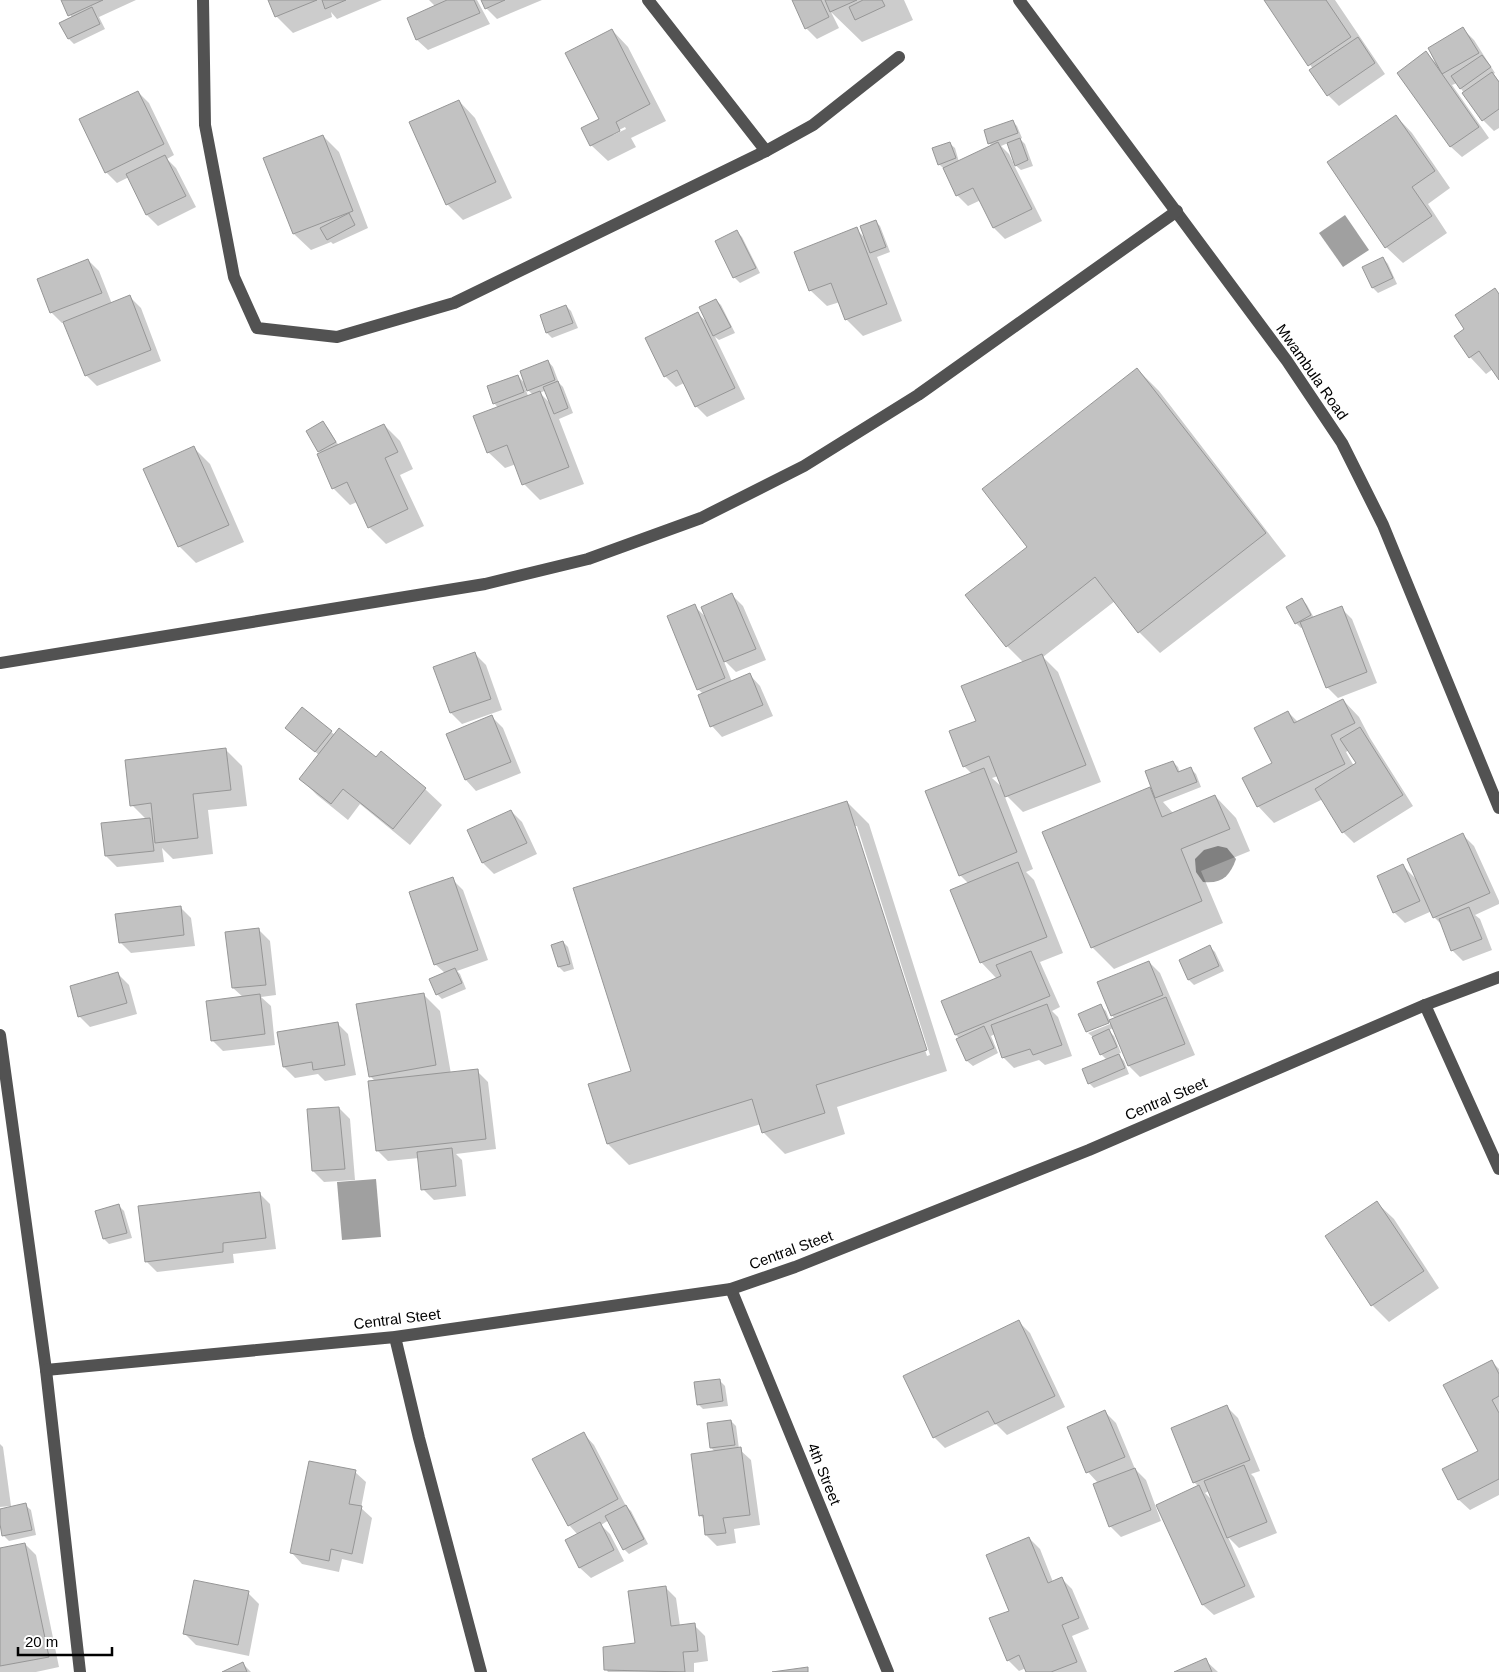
<svg xmlns="http://www.w3.org/2000/svg" width="1499" height="1672" font-family="Helvetica,sans-serif">
  <style>
    .water { fill: #a0a0a0 }
    .shadow { fill: #0003; fill-rule: evenodd }
    .building { fill: #c2c2c2; stroke: #969696 }
    .lines { fill: none; stroke-linecap: round; stroke-linejoin: round }
    .minor { stroke: #525252; stroke-width: 12 }
    .labels { text-anchor: middle; stroke-width: 4; stroke-linejoin: round; paint-order: stroke }
    .street-label { font-size: 15px; fill: #000; stroke: #fff }
  </style>
  <rect width="100%" height="100%" fill="#fff"/>
  <g class="water">
    <path d="M1345,215L1369,250L1343,267L1319,233Z"/>
    <path d="M1218,846L1227,848L1236,859C1230,876 1222,884 1203,882L1196,872L1195,859L1204,850Z"/>
    <path d="M376,1179L381,1237L342,1240L337,1182Z"/>
  </g>
  <g class="shadow">
    <path d="M62,0H136L99,17L105,29L74,44L69,39L72,18Z"/>
    <path d="M270,0H382L337,19L331,12L332,17L293,33L277,17Z"/>
    <path d="M429,0H477L490,24L428,50L417,40L408,19L436,7Z"/>
    <path d="M482,0H542L497,19L486,8Z"/>
    <path d="M793,0H904L913,20L862,42L831,12L839,28L817,39L806,28Z"/>
    <path d="M1266,0H1335L1385,74L1339,106L1328,95L1313,69Z"/>
    <path d="M1463,29L1474,40L1495,73L1493,74L1499,81V128L1494,131L1483,120L1457,83L1452,85L1489,138L1462,157L1451,147L1398,73L1426,53L1436,63Z"/>
    <path d="M612,30L628,47L666,121L631,138L636,147L608,161L591,145L600,119ZM625,127L626,129L613,135V133Z"/>
    <path d="M138,92L149,103L174,155L167,159L176,168L196,207L158,226L147,215L129,177L117,183L106,172Z"/>
    <path d="M459,101L475,118L512,198L463,220L447,204Z"/>
    <path d="M1396,116L1412,133L1450,188L1428,204L1447,233L1403,263L1386,247Z"/>
    <path d="M1012,121L1017,126L1022,138L1020,139L1025,144L1033,166L1021,170L1013,163L1042,221L1005,239L994,228L981,200L968,206L957,195L944,169L939,164L949,143L955,148L959,162L992,146L989,143ZM1008,143L1015,162H1013L1009,154L1001,146Z"/>
    <path d="M323,136L339,152L368,228L333,244L331,242L311,250L294,234L265,158Z"/>
    <path d="M875,221L880,226L890,252L877,257L902,321L863,336L847,320L840,302L827,306L810,290L856,229L866,239Z"/>
    <path d="M737,232L742,237L760,273L740,283L735,278L717,241Z"/>
    <path d="M1383,258L1388,264L1397,284L1378,293L1373,288L1364,268Z"/>
    <path d="M88,260L99,271L112,304L130,297L141,308L161,361L97,386L86,375L65,322L62,323L51,312Z"/>
    <path d="M1495,290L1499,294V378L1493,369L1486,374L1470,357L1466,329Z"/>
    <path d="M716,300L721,305L735,333L719,340L715,337L745,399L707,417L696,406L684,383L676,387L665,376L698,314L708,323Z"/>
    <path d="M566,306L571,311L578,328L552,338L547,333L541,316Z"/>
    <path d="M548,361L553,367L559,383L563,387L573,413L559,419L584,484L540,500L524,484L516,464L505,468L488,452L498,408L495,404L489,387L518,376L526,385ZM525,387L533,395L528,396ZM546,390L552,405L540,393Z"/>
    <path d="M1137,369L1159,391L1286,556L1160,653L1139,632L1115,601L1043,657L1058,672L1101,782L1023,812L1003,792L1033,869L1026,872L1034,880L1063,953L1040,962L1060,1007L1052,1011L1058,1017L1072,1056L1045,1065L1039,1060L1014,1068L1003,1057L995,1034L991,1036L998,1053L973,1066L967,1061L958,1040L960,1039L956,1035L943,1002L997,979L981,962L969,884L960,875L972,774L964,766L977,722L1023,662L1007,646L1029,547ZM998,776L1004,789L992,778Z"/>
    <path d="M323,422L328,428L339,446L384,425L400,441L413,469L400,475L424,526L386,544L369,527L357,502L350,505L334,489L318,455L322,453L319,451Z"/>
    <path d="M194,448L210,464L244,542L196,563L179,546Z"/>
    <path d="M732,595L743,606L766,660L736,672L723,659L732,682L750,675L760,686L773,716L722,737L712,726L703,694L698,689L694,606L708,619Z"/>
    <path d="M1302,599L1307,605L1314,618L1341,608L1352,619L1377,683L1338,698L1327,687L1304,627L1301,628L1296,623Z"/>
    <path d="M475,654L486,665L502,710L462,724L451,713Z"/>
    <path d="M1343,700L1359,717L1370,738L1413,806L1354,843L1343,832L1323,799L1274,823L1258,806L1274,763L1288,712L1298,722ZM1349,750L1358,764L1354,766L1346,752Z"/>
    <path d="M302,709L335,735L376,758L425,789L442,805L410,845L360,804L348,820L317,795L301,779L319,755L287,728Z"/>
    <path d="M492,717L503,728L521,773L476,791L466,780Z"/>
    <path d="M226,750L242,766L247,806L208,810L213,854L173,859L162,848L164,862L117,867L106,856L146,819L132,805Z"/>
    <path d="M1173,762L1178,767L1180,773L1191,769L1196,774L1201,787L1163,802L1173,813L1215,796L1236,818L1250,851L1201,871L1223,923L1114,969L1092,947L1150,789L1154,793Z"/>
    <path d="M847,802L869,824L947,1071L837,1107L845,1134L785,1154L763,1132L761,1124L629,1165L608,1144L633,1072ZM854,826H857L930,1055L927,1056Z"/>
    <path d="M511,811L522,822L537,854L494,874L483,863L468,831Z"/>
    <path d="M1463,835L1474,846L1499,901V904L1475,915L1480,919L1492,950L1463,961L1452,950L1443,926L1435,918L1432,911L1405,923L1394,912L1403,866L1417,880Z"/>
    <path d="M452,879L463,890L488,960L457,971L460,974L466,989L442,999L437,994L445,973L435,964Z"/>
    <path d="M181,908L191,918L195,946L131,953L120,942Z"/>
    <path d="M259,930L270,941L276,995L261,997L271,1006L275,1045L223,1051L212,1040L243,997L233,988L227,933Z"/>
    <path d="M563,942L568,947L574,969L564,972L559,967L553,945Z"/>
    <path d="M1210,947L1215,952L1224,971L1194,985L1189,980L1181,960Z"/>
    <path d="M1149,962L1160,973L1195,1055L1140,1077L1129,1066L1114,1028L1108,1030L1114,1036L1121,1053L1118,1054L1124,1061L1129,1074L1094,1088L1089,1083L1107,1060L1101,1054L1093,1037L1088,1033L1115,1022V1019L1112,1015Z"/>
    <path d="M118,974L129,985L137,1014L90,1027L79,1016Z"/>
    <path d="M423,994L440,1011L451,1074L477,1071L488,1082L496,1149L456,1154L462,1160L466,1196L434,1200L423,1189L419,1158L388,1161L377,1150L376,1082L370,1076Z"/>
    <path d="M1101,1006L1106,1011L1110,1021L1111,1020L1088,1030V1032L1080,1014Z"/>
    <path d="M337,1023L348,1034L356,1075L325,1081L318,1074L295,1078L284,1067Z"/>
    <path d="M339,1108L350,1119L355,1180L324,1182L313,1171Z"/>
    <path d="M259,1193L270,1204L276,1249L233,1254L234,1263L157,1272L146,1261Z"/>
    <path d="M1377,1203L1394,1219L1439,1288L1389,1322L1372,1305L1327,1236Z"/>
    <path d="M119,1206L124,1211L132,1238L109,1244L104,1239L96,1212Z"/>
    <path d="M1019,1322L1030,1333L1065,1407L1007,1435L996,1424L945,1448L934,1437Z"/>
    <path d="M1491,1361L1499,1369V1495L1470,1510L1459,1500L1444,1470L1480,1451Z"/>
    <path d="M720,1381L725,1386L728,1406L703,1409L698,1404Z"/>
    <path d="M1227,1407L1238,1418L1260,1471L1251,1474L1254,1477L1277,1533L1239,1548L1228,1537L1255,1597L1214,1615L1203,1605L1199,1487L1194,1482ZM1209,1491L1213,1501L1205,1493Z"/>
    <path d="M1105,1412L1116,1423L1135,1469L1146,1480L1161,1521L1121,1537L1110,1526L1098,1483L1088,1472Z"/>
    <path d="M731,1421L736,1426L739,1449L751,1460L760,1525L734,1529L736,1543L717,1546L706,1535L705,1520L700,1515L716,1452L711,1448Z"/>
    <path d="M584,1434L594,1445L626,1506L631,1511L648,1544L629,1554L624,1549L609,1520L601,1525L610,1534L624,1561L591,1578L580,1568L566,1541L578,1535L569,1525Z"/>
    <path d="M0,1444L3,1447L11,1506L0,1507Z"/>
    <path d="M355,1472L366,1482L361,1508L372,1518L363,1564L342,1559L339,1572L302,1564L292,1553Z"/>
    <path d="M25,1505L31,1510L36,1535L9,1541L4,1536L0,1518V1510Z"/>
    <path d="M1029,1538L1040,1549L1053,1582L1061,1578L1072,1589L1089,1629L1072,1636L1087,1672H1028L1026,1668L1019,1671L1008,1660L1010,1611Z"/>
    <path d="M25,1544L36,1555L59,1667L36,1672H0V1549Z"/>
    <path d="M665,1587L676,1598L680,1626L694,1625L705,1636L708,1661L694,1663V1672H608L606,1669L636,1644Z"/>
    <path d="M248,1593L259,1604L249,1656L196,1645L185,1634Z"/>
    <path d="M1205,1660L1218,1672H1177Z"/>
    <path d="M242,1663L251,1672H225Z"/>
  </g>
  <g class="building">
    <path d="M61,0H103L68,16Z"/>
    <path d="M268,0H317L275,17Z"/>
    <path d="M322,0H346L325,9Z"/>
    <path d="M447,0H474L480,13L416,40L407,18Z"/>
    <path d="M481,0H505L485,9Z"/>
    <path d="M792,0H821L829,17L805,29Z"/>
    <path d="M825,0H857L830,12Z"/>
    <path d="M863,0H882L885,6L855,20L849,7Z"/>
    <path d="M1264,0H1326L1351,37L1308,66Z"/>
    <path d="M92,7L100,24L68,39L59,23Z"/>
    <path d="M1463,27L1479,53L1442,74L1428,48Z"/>
    <path d="M612,29L650,104L616,122L620,131L590,146L581,128L599,119L565,53Z"/>
    <path d="M1358,37L1375,63L1327,96L1309,70Z"/>
    <path d="M1426,51L1479,127L1450,147L1397,73Z"/>
    <path d="M1482,55L1491,67L1460,89L1451,76Z"/>
    <path d="M1492,72L1499,82V109L1482,121L1462,93Z"/>
    <path d="M138,91L164,144L105,173L79,119Z"/>
    <path d="M459,100L496,182L446,205L409,122Z"/>
    <path d="M1396,115L1435,171L1412,187L1432,216L1385,248L1327,162Z"/>
    <path d="M1013,120L1018,133L988,144L984,130Z"/>
    <path d="M323,135L353,211L293,234L263,158Z"/>
    <path d="M1020,138L1028,160L1015,166L1007,143Z"/>
    <path d="M950,142L956,158L938,165L932,148Z"/>
    <path d="M998,142L1032,209L993,228L973,188L956,196L943,168Z"/>
    <path d="M165,155L186,196L146,215L126,174Z"/>
    <path d="M349,213L355,225L327,240L320,228Z"/>
    <path d="M876,220L886,247L870,253L860,226Z"/>
    <path d="M857,227L887,304L845,320L831,283L809,291L794,252Z"/>
    <path d="M737,230L756,268L733,278L715,241Z"/>
    <path d="M1383,257L1393,278L1372,288L1362,267Z"/>
    <path d="M88,259L102,293L50,313L37,279Z"/>
    <path d="M1495,288L1499,294V380L1479,351L1469,358L1454,336L1464,329L1455,315Z"/>
    <path d="M130,295L151,350L85,376L63,322Z"/>
    <path d="M716,299L731,327L713,336L699,307Z"/>
    <path d="M566,305L573,323L546,333L540,315Z"/>
    <path d="M698,312L735,388L695,407L677,370L664,377L645,338Z"/>
    <path d="M548,360L555,380L527,391L520,371Z"/>
    <path d="M1137,368L1266,533L1138,633L1095,577L1006,647L965,595L1027,547L982,489Z"/>
    <path d="M518,375L524,392L493,404L487,386Z"/>
    <path d="M558,381L568,408L554,414L543,387Z"/>
    <path d="M540,391L569,467L522,485L507,445L487,453L473,416Z"/>
    <path d="M323,421L336,442L318,452L306,431Z"/>
    <path d="M384,424L398,452L385,458L408,509L368,528L347,482L332,489L317,454Z"/>
    <path d="M194,446L229,525L178,547L143,469Z"/>
    <path d="M732,593L756,649L724,662L701,607Z"/>
    <path d="M1302,598L1311,615L1295,624L1286,607Z"/>
    <path d="M695,604L725,678L697,690L667,616Z"/>
    <path d="M1342,606L1367,672L1326,688L1300,622Z"/>
    <path d="M475,652L491,699L450,713L433,667Z"/>
    <path d="M1042,654L1086,765L1005,797L989,756L963,767L949,731L976,721L961,686Z"/>
    <path d="M750,673L763,705L710,727L698,695Z"/>
    <path d="M1343,699L1355,723L1331,735L1345,764L1257,807L1242,778L1272,763L1254,728L1288,711L1294,723Z"/>
    <path d="M302,707L332,731L315,752L285,728Z"/>
    <path d="M492,715L511,762L465,780L446,734Z"/>
    <path d="M1360,727L1403,795L1342,833L1315,789L1356,763L1340,739Z"/>
    <path d="M339,728L376,757L381,751L426,788L393,829L343,789L331,804L299,779Z"/>
    <path d="M226,748L231,790L193,794L198,838L155,843L151,803L130,806L125,760Z"/>
    <path d="M1173,761L1178,772L1191,767L1197,782L1155,798L1145,771Z"/>
    <path d="M984,768L1017,852L959,876L925,791Z"/>
    <path d="M1150,787L1162,817L1215,795L1230,829L1181,849L1202,901L1091,948L1042,832Z"/>
    <path d="M847,801L927,1050L816,1085L825,1113L762,1133L752,1099L607,1144L588,1084L631,1071L573,888Z"/>
    <path d="M511,810L527,843L482,863L467,830Z"/>
    <path d="M150,818L154,851L105,856L101,823Z"/>
    <path d="M1463,833L1490,893L1433,918L1407,859Z"/>
    <path d="M1018,862L1047,937L980,963L950,890Z"/>
    <path d="M1403,864L1420,901L1393,913L1377,876Z"/>
    <path d="M453,877L478,950L434,965L409,892Z"/>
    <path d="M181,906L184,935L119,943L115,914Z"/>
    <path d="M1469,907L1482,939L1451,951L1439,919Z"/>
    <path d="M259,928L266,985L232,988L225,932Z"/>
    <path d="M563,941L570,964L558,967L551,945Z"/>
    <path d="M1210,945L1219,966L1188,980L1179,960Z"/>
    <path d="M1031,951L1050,996L955,1035L941,1001L1001,976L996,965Z"/>
    <path d="M1149,961L1163,995L1111,1016L1097,982Z"/>
    <path d="M455,968L462,983L436,995L429,979Z"/>
    <path d="M118,972L127,1003L78,1017L70,986Z"/>
    <path d="M424,993L436,1065L369,1077L356,1004Z"/>
    <path d="M260,994L265,1034L211,1041L206,1001Z"/>
    <path d="M1166,997L1185,1044L1128,1066L1109,1020Z"/>
    <path d="M1047,1004L1062,1045L1033,1055L1030,1049L1002,1058L991,1025Z"/>
    <path d="M1101,1004L1109,1023L1086,1032L1078,1014Z"/>
    <path d="M338,1022L345,1065L313,1070L312,1062L283,1067L277,1032Z"/>
    <path d="M984,1026L994,1048L966,1061L956,1039Z"/>
    <path d="M1109,1029L1117,1047L1100,1055L1092,1037Z"/>
    <path d="M1119,1054L1125,1068L1088,1084L1082,1069Z"/>
    <path d="M478,1069L486,1139L376,1151L368,1081Z"/>
    <path d="M339,1107L345,1169L312,1171L307,1109Z"/>
    <path d="M452,1148L456,1186L421,1190L417,1152Z"/>
    <path d="M260,1192L266,1238L223,1243V1252L145,1262L138,1206Z"/>
    <path d="M1377,1201L1424,1271L1371,1306L1325,1236Z"/>
    <path d="M119,1204L127,1233L103,1239L95,1211Z"/>
    <path d="M1019,1320L1055,1396L995,1424L988,1411L933,1438L903,1376Z"/>
    <path d="M1492,1360L1499,1374V1396L1492,1400L1499,1413V1479L1458,1500L1442,1469L1478,1451L1443,1385Z"/>
    <path d="M720,1379L723,1401L697,1405L694,1382Z"/>
    <path d="M1227,1405L1250,1460L1193,1483L1171,1428Z"/>
    <path d="M1105,1410L1125,1457L1086,1473L1067,1427Z"/>
    <path d="M731,1420L735,1445L710,1448L707,1423Z"/>
    <path d="M584,1432L618,1499L568,1526L532,1459Z"/>
    <path d="M741,1447L750,1515L723,1518L726,1533L705,1535L703,1515L699,1516L691,1454Z"/>
    <path d="M309,1461L356,1470L349,1504L362,1506L352,1554L331,1549L329,1561L290,1553Z"/>
    <path d="M1244,1465L1267,1522L1227,1538L1204,1481Z"/>
    <path d="M1135,1468L1151,1510L1109,1527L1093,1484Z"/>
    <path d="M1199,1485L1245,1586L1202,1605L1156,1505Z"/>
    <path d="M26,1503L32,1530L2,1536L0,1524V1509Z"/>
    <path d="M626,1505L644,1539L623,1550L605,1516Z"/>
    <path d="M600,1522L614,1550L579,1568L565,1540Z"/>
    <path d="M1029,1537L1048,1583L1062,1577L1079,1618L1062,1625L1077,1662L1051,1672H1026L1019,1655L1007,1661L989,1618L1009,1611L986,1555Z"/>
    <path d="M25,1543L49,1657L0,1666V1548Z"/>
    <path d="M194,1580L249,1591L238,1645L183,1634Z"/>
    <path d="M666,1586L671,1626L695,1623L698,1651L683,1652L685,1672L604,1670L603,1647L635,1643L628,1591Z"/>
    <path d="M1206,1658L1212,1672H1174Z"/>
    <path d="M243,1662L247,1672H222Z"/>
    <path d="M808,1667V1672H772Z"/>
  </g>
  <g class="lines">
    <g class="minor">
      <path d="M203,0L205,125L234,277L257,328L337,337L454,303L766,151L813,125L899,57"/>
      <path d="M648,0L766,151"/>
      <path d="M1019,0L1287,361L1342,443L1383,525L1499,808"/>
      <path d="M0,663L485,584L588,559L701,518L804,466L918,395L1177,211"/>
      <path d="M1425,1005L1499,1169"/>
      <path d="M0,1035L46,1370L80,1672"/>
      <path d="M731,1289L888,1672"/>
      <path d="M395,1337L419,1438L481,1672"/>
      <path d="M46,1370L395,1337L731,1289L795,1267L1089,1150L1425,1005L1499,977"/>
    </g>
  </g>
  <g class="labels">
    <g class="street-label">
      <text transform="translate(1312 372) rotate(55)" y="5">Mwambula Road</text>
      <text transform="translate(1166 1099) rotate(-23)" y="5">Central Steet</text>
      <text transform="translate(791 1250) rotate(-20)" y="5">Central Steet</text>
      <text transform="translate(397 1319) rotate(-7)" y="5">Central Steet</text>
      <text transform="translate(824 1474) rotate(68)" y="5">4th Street</text>
    </g>
  </g>
  <path d="M18 1647v8h94v-8" fill="none" stroke="#000000" stroke-width="2.5"/>
  <text x="25" y="1647" font-size="15" fill="#000000" stroke="#ffffff" stroke-width="4" paint-order="stroke">20 m</text>
</svg>
